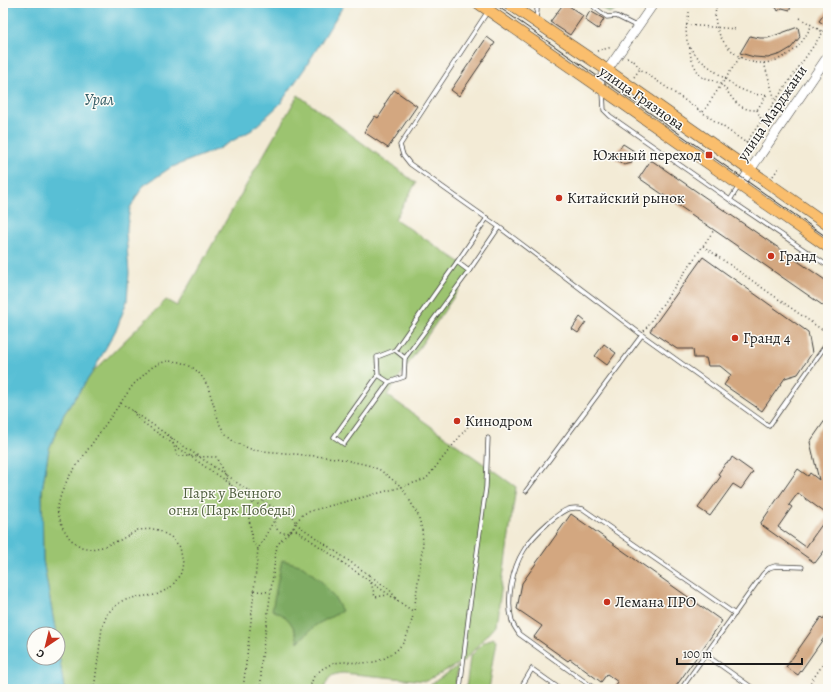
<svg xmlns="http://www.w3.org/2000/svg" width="831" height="692" font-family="Alegreya,serif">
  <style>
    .green { fill: #9cc470; stroke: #5c7046 }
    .forest { fill: #7daa62; stroke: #4c633f }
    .water { fill: #58bfd5; stroke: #3a6e78 }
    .building { fill: #d3a780 }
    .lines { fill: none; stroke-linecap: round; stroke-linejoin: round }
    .service-casing { stroke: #3c3b38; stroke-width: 5 }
    .tertiary-casing { stroke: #3c3b38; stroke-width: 10 }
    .secondary-casing { stroke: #3c3b38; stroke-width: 12 }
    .primary-casing { stroke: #3c3b38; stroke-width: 12 }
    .path { stroke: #3c3b38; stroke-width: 1.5; stroke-dasharray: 1 3; stroke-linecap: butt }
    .service { stroke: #fff; stroke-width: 3.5 }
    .tertiary { stroke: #fff; stroke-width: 9 }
    .secondary { stroke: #fde5c5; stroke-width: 10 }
    .primary { stroke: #fabe6d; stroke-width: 11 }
    .tram { stroke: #1c1c1c; stroke-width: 1 }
    .poi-dot { fill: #c8321e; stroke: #fdfcf7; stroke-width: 1.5 }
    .labels { text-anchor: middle; stroke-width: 3; stroke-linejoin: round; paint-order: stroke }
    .street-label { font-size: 15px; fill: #1c1c1c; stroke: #fdfcf7 }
    .poi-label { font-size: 15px; fill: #1c1c1c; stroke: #fdfcf7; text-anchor: start }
    .park-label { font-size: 15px; fill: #4f5f3e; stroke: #fdfcf7 }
    .water-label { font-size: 16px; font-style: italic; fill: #345d66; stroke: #fdfcf7 }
  </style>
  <rect width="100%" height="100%" fill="#fdfcf7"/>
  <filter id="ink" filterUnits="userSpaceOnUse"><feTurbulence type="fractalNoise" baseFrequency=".025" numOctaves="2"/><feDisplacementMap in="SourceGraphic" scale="8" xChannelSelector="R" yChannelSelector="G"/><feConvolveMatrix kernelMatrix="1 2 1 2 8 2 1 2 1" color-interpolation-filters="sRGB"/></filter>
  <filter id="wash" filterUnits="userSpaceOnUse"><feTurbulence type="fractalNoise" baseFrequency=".012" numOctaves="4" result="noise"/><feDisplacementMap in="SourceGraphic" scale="16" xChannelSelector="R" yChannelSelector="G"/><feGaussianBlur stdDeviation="0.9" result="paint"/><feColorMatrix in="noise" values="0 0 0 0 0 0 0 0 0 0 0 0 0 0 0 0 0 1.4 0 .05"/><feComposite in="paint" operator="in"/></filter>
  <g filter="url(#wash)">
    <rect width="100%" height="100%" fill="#f3ebd6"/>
    <g class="green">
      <path d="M298,95L416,183L395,219L472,270L387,395L516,487L496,625L464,661L426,681L343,673C330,674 328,678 324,689H64L58,647V634H56L43,560L42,490L49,449L64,414L92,373L166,300L177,306Z"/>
      <path d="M493,637L497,640L489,689H466L470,657L483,643Z"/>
      <path d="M458,666L455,689H430L431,684Z"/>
    </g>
    <g class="forest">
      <path d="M594,3H622V8L609,13Z"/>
      <path d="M282,560L303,566L322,582L336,600L342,611L316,625L298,642C294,625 289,616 272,610Z"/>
    </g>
    <path class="water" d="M3,3H345L305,68L280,104L252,130L218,149L170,168L143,186L130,208L126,233L129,273L127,301L117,328L92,373L64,414L49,449L42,490L43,560L56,634H34V658H58V647L64,689H3Z"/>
    <g id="blocks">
      <g class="building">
        <path d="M564,3H565L583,16L570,35L550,22Z"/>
        <path d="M771,3H791L790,10L782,8L778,11L776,7L771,6Z"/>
        <path d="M828,9V20L825,25L819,21Z"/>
        <path d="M590,11L604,19L598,29L585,20Z"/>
        <path d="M798,27L800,37L791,48L781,54L768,58L754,57L740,53L750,36L760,38H768Z"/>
        <path d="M487,37L495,43L459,96L451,90Z"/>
        <path d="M394,90L417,106L388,148L364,132L375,116L378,118L386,106L384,105Z"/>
        <path d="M623,144L634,151L631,156L632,163L624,165L613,157Z"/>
        <path d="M651,160L828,282V309L639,178Z"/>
        <path d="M703,257L808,332L812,353L798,374L785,378L762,411L724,385L731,375L720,366H708L706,358H694L693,349H677L650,331Z"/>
        <path d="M580,317L586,322L578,333L572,329Z"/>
        <path d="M604,344L616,353L607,365L595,356Z"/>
        <path d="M828,416V515L798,493L789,505L792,507L778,527L806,547L828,516V546L815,563L760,524L798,469L808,476L810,473L819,480L810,442Z"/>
        <path d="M732,457L753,472L741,489L733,484L710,516L698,508L721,476L718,474L726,463L730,461Z"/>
        <path d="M571,514L722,621L674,689H613L618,682L607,674L601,682L570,659L568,661L534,637L542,626L517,609L522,583Z"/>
        <path d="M828,612V632L798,675L786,667L821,617L823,619Z"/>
      </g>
    </g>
  </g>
  <g filter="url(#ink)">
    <use href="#blocks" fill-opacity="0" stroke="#3c3b38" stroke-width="1"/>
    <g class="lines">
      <g class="service-casing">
        <g id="service">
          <path d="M594,7L607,17L616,16L636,26"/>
          <path d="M488,11L400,145L403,155L410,164L499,227L642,335"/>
          <path d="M536,19L537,11V3"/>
          <path d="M603,92L604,110L610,116L730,200L828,266"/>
          <path d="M730,200L739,186"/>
          <path d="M487,218L457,262L395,350L377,357L378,375L334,437L344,444L389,382L404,377L405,358L469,271L499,227"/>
          <path d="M457,262L469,271"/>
          <path d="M395,350L405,358"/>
          <path d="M378,375L389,382"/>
          <path d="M526,491L642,335L769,426L828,342"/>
          <path d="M706,655L754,689"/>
          <path d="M460,689L469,612L486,487L488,438"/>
          <path d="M520,689L532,669L560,689"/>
          <path d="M595,689L519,634C517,630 513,626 512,621C506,599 512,569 524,550C530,540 540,530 548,523C560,513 568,505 583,509L735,614"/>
          <path d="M681,689L763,574L769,568L775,566L802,567"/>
        </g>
      </g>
      <g class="tertiary-casing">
        <g id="tertiary">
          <path d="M597,85L654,3"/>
          <path d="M740,185L828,56"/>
        </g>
      </g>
      <g class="secondary-casing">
        <path id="secondary" d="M827,689L828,687"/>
      </g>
      <g class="primary-casing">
        <g id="primary">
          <path d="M478,3L618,100L828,247"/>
          <path d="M508,3L607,70L828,225"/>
        </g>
      </g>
      <g class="path">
        <path d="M717,3C713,19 716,33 727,46C746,67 769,68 791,52C801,46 806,35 812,25"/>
        <path d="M689,12L686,30L687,41L690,48L700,60L736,87L745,91L753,94L760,95L773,94"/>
        <path d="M800,18L823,32"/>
        <path d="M686,25L737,29"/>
        <path d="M690,48C689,58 696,69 701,77C711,79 717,81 724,87C727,90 728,93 730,95C736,105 746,111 757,110L767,94"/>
        <path d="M597,51L612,47"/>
        <path d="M627,57L635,62L640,69L755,149"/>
        <path d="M764,63L775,100"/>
        <path d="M634,77L640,69"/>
        <path d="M757,110L761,119"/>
        <path d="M703,112L740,57"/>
        <path d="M746,143L828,25"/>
        <path d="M773,176L780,166"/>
        <path d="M703,246L828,334"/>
        <path d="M644,331L714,230"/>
        <path d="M121,403L281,513"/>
        <path d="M133,411L138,419L276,517L258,549L251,621L243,689"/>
        <path d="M172,439L177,456L216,457L228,482"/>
        <path d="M256,496L253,500L248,513L253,542L258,549"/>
        <circle cx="285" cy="523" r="10"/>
        <path d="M369,575L375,597L388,595"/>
        <path d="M254,591L270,592"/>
        <path d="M398,601L389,589L295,523L303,514L314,510L398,488L426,479L469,425"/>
        <path d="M94,689L102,628L107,614L114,607L122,601L136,597L156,595L170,588L175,582L181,573L183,563L180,547L171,537L156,529L138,530L120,540L102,547L91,549L81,547L70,539L63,528L57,510L61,494L68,478L133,385L151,368L160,363L168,361L180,362L192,367L198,372L203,378L208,387L220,425L226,435L234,442L253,450L336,458L368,465L380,470L402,487L418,515L422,529L423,543L414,612L409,631L404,642L396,651L385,658L375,662L362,663L344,662L333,663L322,669L314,676L309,689"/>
        <path d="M261,689V664L277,545L293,528L414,612"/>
        <path d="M806,689L828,657"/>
      </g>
      <use href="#service" class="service"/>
      <use href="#tertiary" class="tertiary"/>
      <use href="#secondary" class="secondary"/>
      <use href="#primary" class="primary"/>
      <path class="tram" d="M493,3L828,238"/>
    </g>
  </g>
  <g class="poi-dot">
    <rect x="705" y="151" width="8" height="8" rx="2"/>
    <circle cx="559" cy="198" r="4"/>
    <circle cx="771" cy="256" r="4"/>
    <circle cx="735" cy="338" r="4"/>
    <circle cx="457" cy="421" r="4"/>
    <circle cx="607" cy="602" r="4"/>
  </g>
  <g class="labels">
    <g class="street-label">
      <text transform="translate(642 98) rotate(35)" y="5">улица Грязнова</text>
      <text transform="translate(772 113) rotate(-56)" y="5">улица Марджани</text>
    </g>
    <g class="poi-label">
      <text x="701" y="160" text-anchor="end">Южный переход</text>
      <text x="567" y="203">Китайский рынок</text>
      <text x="779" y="261">Гранд</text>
      <text x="743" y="343">Гранд 4</text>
      <text x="465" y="426">Кинодром</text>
      <text x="615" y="607">Лемана ПРО</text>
    </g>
    <g class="park-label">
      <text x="232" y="498">Парк у Вечного<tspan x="232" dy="17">огня (Парк Победы)</tspan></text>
    </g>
    <g class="water-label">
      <text x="99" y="105">Урал</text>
    </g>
  </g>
  <rect width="831" height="692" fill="none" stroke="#fdfcf7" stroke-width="16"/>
  <g transform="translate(46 646) rotate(215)"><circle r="19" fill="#fdfcf7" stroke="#a3a29f"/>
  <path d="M0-3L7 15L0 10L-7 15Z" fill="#c8321e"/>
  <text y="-6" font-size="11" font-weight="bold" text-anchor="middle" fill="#1c1c1c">С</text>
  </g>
  <path d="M677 658v6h125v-6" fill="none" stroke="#1c1c1c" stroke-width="2"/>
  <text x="683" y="658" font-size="12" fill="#1c1c1c" stroke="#fdfcf7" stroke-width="3" paint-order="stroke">100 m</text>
</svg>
